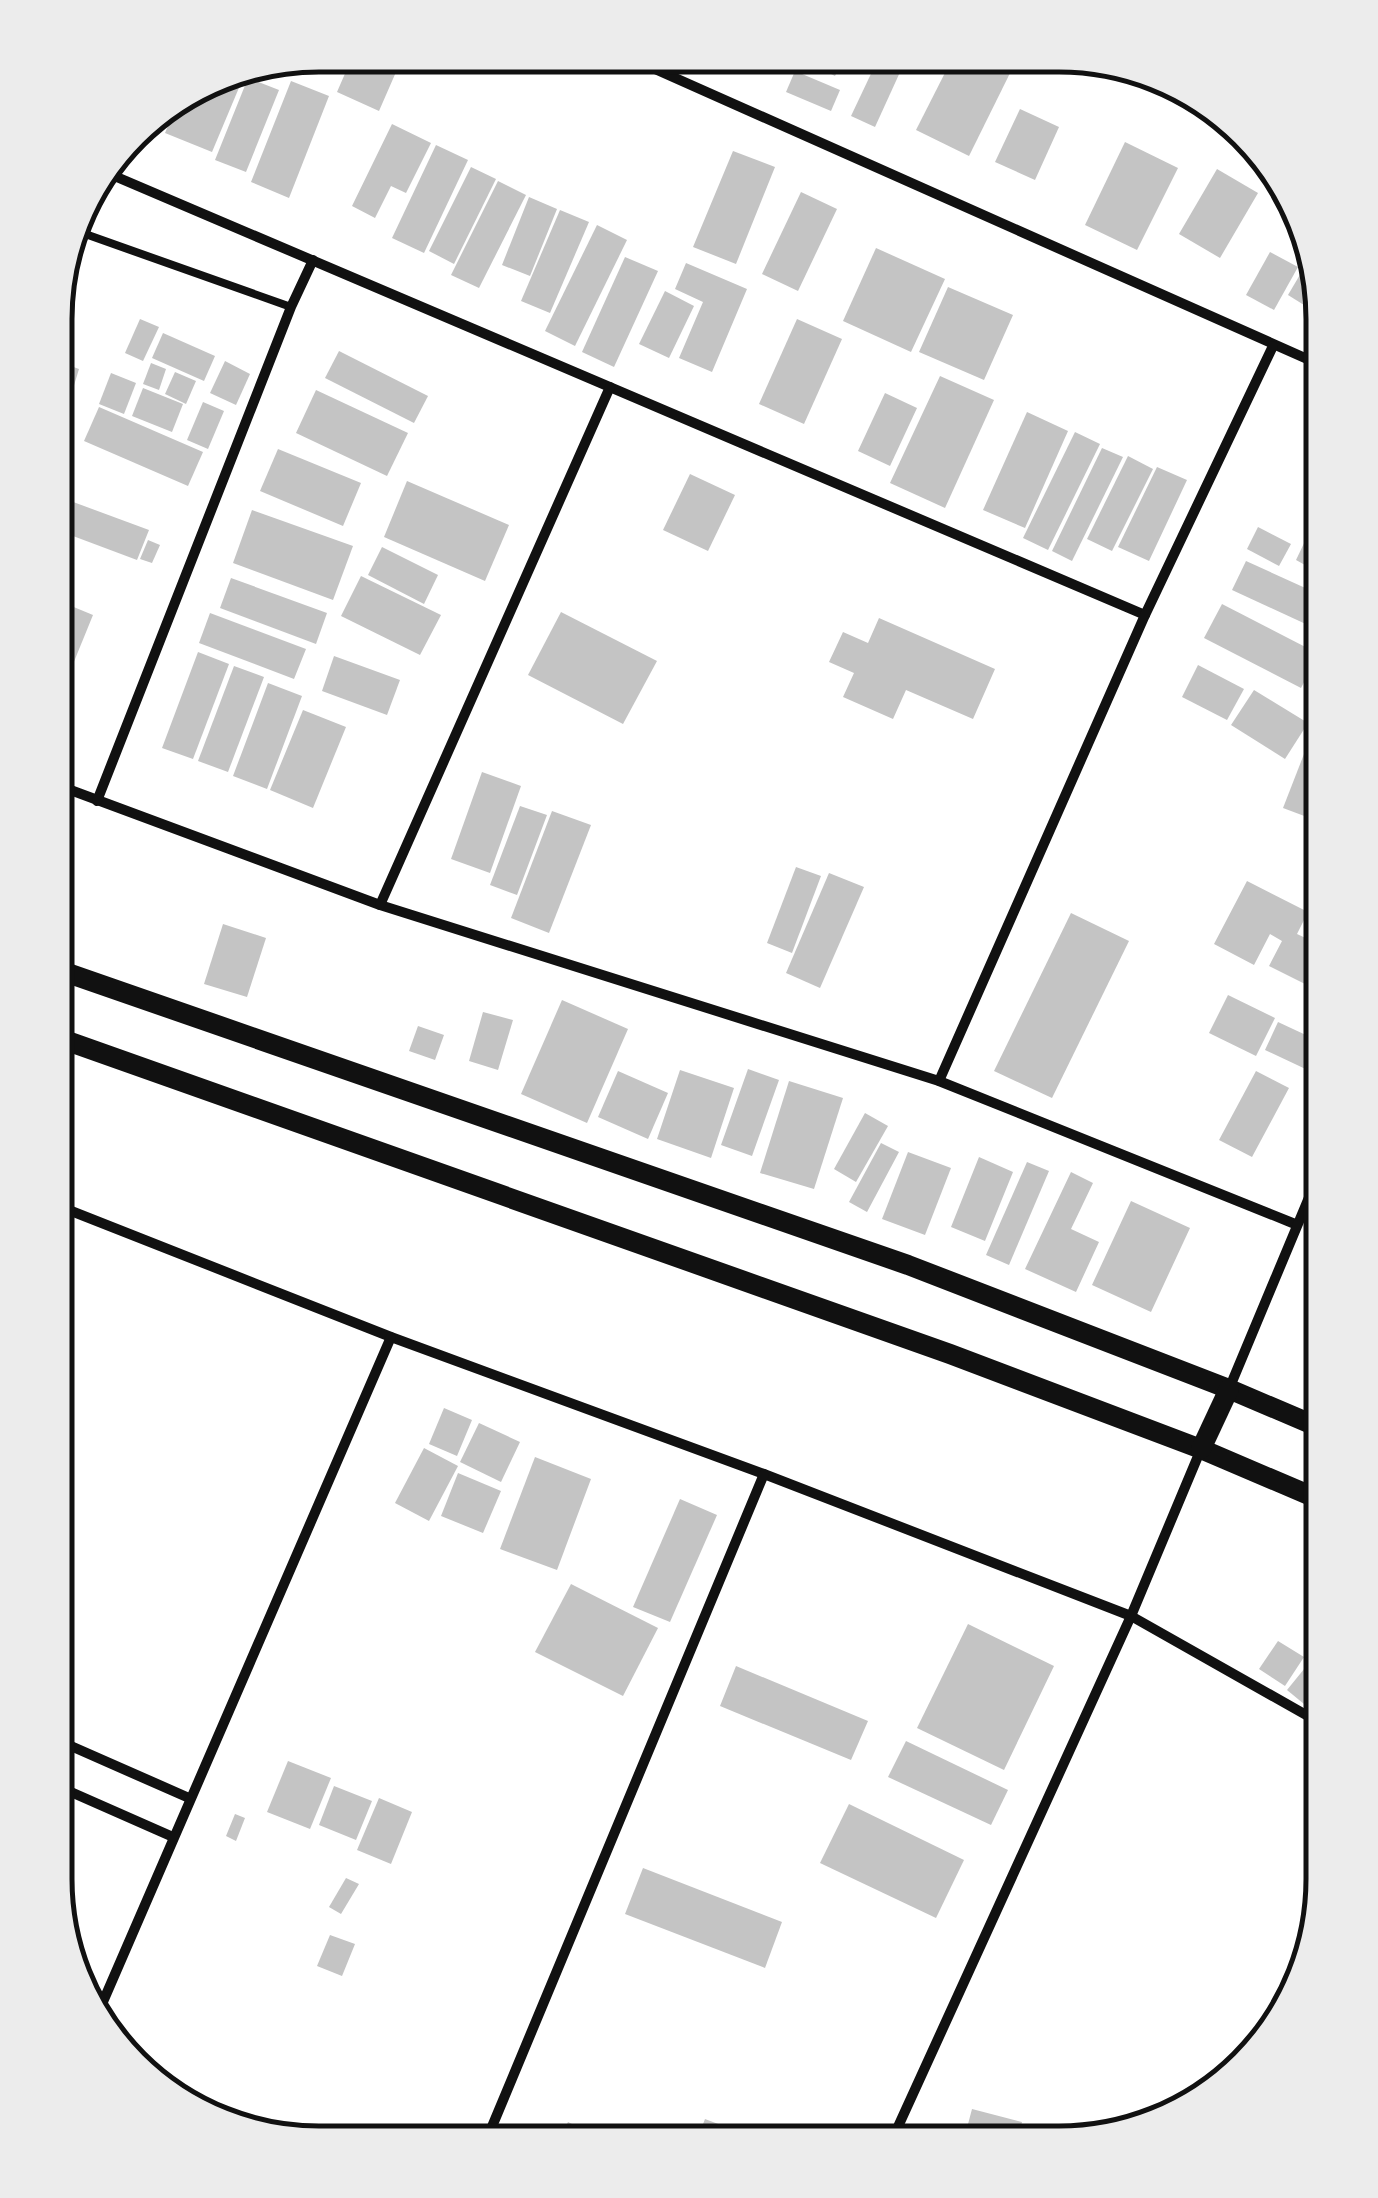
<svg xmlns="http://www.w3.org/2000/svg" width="1378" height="2198" font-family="Inter,sans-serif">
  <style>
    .building { fill: #c4c4c4 }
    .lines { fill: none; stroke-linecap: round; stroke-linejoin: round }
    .service { stroke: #111; stroke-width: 8 }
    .minor { stroke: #111; stroke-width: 10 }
    .secondary { stroke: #111; stroke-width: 20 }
    .rim { fill: none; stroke: #111; stroke-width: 5 }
  </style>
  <rect width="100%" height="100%" fill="#fff"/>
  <g class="building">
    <path d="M319,55H331L403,56L379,111L337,92L347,69L318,56L310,72L287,61Z"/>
    <path d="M799,58H844L835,76Z"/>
    <path d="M878,59H906L875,127L851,116Z"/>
    <path d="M952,59H1017L969,156L916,130Z"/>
    <path d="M244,70L246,71L212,152L165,133L179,100L219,75Z"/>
    <path d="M795,71L840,90L831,111L786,92Z"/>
    <path d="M248,78L279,90L246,172L215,160Z"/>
    <path d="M291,81L329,96L289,198L251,182Z"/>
    <path d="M1020,109L1059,127L1035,180L995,162Z"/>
    <path d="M392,124L431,143L406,193L391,186L375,218L352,206Z"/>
    <path d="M1125,142L1178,168L1137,250L1085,225Z"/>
    <path d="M436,145L468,160L424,253L392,238Z"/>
    <path d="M733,151L775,167L736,264L693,247Z"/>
    <path d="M471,167L496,179L454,264L429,251Z"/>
    <path d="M1217,169L1258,193L1220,258L1179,234Z"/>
    <path d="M498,181L526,195L479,288L451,275Z"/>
    <path d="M801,192L837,209L798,291L762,274Z"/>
    <path d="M529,197L557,209L530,276L502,265Z"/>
    <path d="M560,210L589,222L550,313L521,301Z"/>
    <path d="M597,225L627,240L575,346L545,331Z"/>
    <path d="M876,248L945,279L911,352L843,321Z"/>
    <path d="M1270,252L1298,267L1274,310L1246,295Z"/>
    <path d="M1311,256L1319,298L1312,310L1288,295Z"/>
    <path d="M625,257L658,271L614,367L582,352Z"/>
    <path d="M686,263L747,289L712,372L679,358L703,302L675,289Z"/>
    <path d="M948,287L1013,315L984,380L919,352Z"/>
    <path d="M665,291L694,306L669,358L639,344Z"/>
    <path d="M140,319L159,327L143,361L125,353Z"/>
    <path d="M797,319L842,339L804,424L759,404Z"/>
    <path d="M163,333L215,356L204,381L152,358Z"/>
    <path d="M339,351L428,396L414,423L325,378Z"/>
    <path d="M57,361L79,369L68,405L57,402Z"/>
    <path d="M225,361L250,374L236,405L210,393Z"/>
    <path d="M151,363L166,369L159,390L143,384Z"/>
    <path d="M175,372L196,381L186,404L165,394Z"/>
    <path d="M111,373L136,383L124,414L99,404Z"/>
    <path d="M940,376L994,400L945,508L890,483Z"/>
    <path d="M143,388L183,404L172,432L132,416Z"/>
    <path d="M316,390L408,433L387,476L296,433Z"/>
    <path d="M885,393L917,408L890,466L858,451Z"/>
    <path d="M203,402L224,411L208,449L187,440Z"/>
    <path d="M99,407L203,452L188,486L84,441Z"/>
    <path d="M1027,412L1068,431L1025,528L983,510Z"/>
    <path d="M57,418L72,424L57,461Z"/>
    <path d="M1075,432L1100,444L1048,550L1023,538Z"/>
    <path d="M1102,448L1123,457L1072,561L1052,551Z"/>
    <path d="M278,449L361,483L343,526L260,491Z"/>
    <path d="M1128,456L1153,469L1112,551L1087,539Z"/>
    <path d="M1157,467L1187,480L1149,561L1118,547Z"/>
    <path d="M690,474L735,495L708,551L663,530Z"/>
    <path d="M407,481L509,525L485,581L384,537Z"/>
    <path d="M57,496L149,530L137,560L57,530Z"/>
    <path d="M252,510L353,546L333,600L233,563Z"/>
    <path d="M1258,527L1291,544L1279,566L1247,549Z"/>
    <path d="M1307,537L1323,545V575L1296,560Z"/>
    <path d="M148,540L160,545L152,563L140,559Z"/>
    <path d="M382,547L438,575L424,604L368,575Z"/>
    <path d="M1246,561L1323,596V632L1232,590Z"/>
    <path d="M361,576L441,615L420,655L341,616Z"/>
    <path d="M231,578L327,613L316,644L220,608Z"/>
    <path d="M64,603L93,615L71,669L57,663V621Z"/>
    <path d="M1222,604L1319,654L1301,688L1204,638Z"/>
    <path d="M561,612L657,661L623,724L528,675Z"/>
    <path d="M210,613L306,649L294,679L199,643Z"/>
    <path d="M879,618L995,669L973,719L906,690L893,719L843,697L854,673L829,662L843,632L868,643Z"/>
    <path d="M198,652L229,664L193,759L162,748Z"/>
    <path d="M334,656L400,680L387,715L322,691Z"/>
    <path d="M1198,665L1244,689L1227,720L1182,697Z"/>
    <path d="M234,666L264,677L228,772L198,761Z"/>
    <path d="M268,683L302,696L267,789L233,776Z"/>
    <path d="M1254,690L1308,723L1285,759L1231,725Z"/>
    <path d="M303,710L346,727L313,808L270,790Z"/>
    <path d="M1304,754L1323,761V823L1283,808Z"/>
    <path d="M482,772L521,786L490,873L451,859Z"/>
    <path d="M520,806L547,815L517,895L490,885Z"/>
    <path d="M552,811L591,825L549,933L511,918Z"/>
    <path d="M1323,852V888L1309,882Z"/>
    <path d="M796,867L821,876L792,953L767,943Z"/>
    <path d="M829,873L864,887L820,988L786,973Z"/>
    <path d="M1247,881L1308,912L1297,934L1312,941L1323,921V993L1269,966L1282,941L1270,934L1254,965L1214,944Z"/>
    <path d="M1071,913L1129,941L1052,1098L994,1071Z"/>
    <path d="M223,924L266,938L247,997L204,984Z"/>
    <path d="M1228,995L1275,1018L1256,1056L1209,1033Z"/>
    <path d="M562,1000L628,1029L587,1123L521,1094Z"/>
    <path d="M483,1012L513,1020L498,1070L469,1061Z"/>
    <path d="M1278,1022L1323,1043V1054L1314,1073L1265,1050Z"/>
    <path d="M418,1026L444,1035L435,1060L409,1051Z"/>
    <path d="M748,1069L779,1080L752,1156L721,1145Z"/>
    <path d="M680,1070L734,1088L711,1158L657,1139Z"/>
    <path d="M618,1071L668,1093L648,1139L598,1117Z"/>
    <path d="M1256,1071L1289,1088L1252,1157L1219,1140Z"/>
    <path d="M789,1081L843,1098L814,1189L760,1173Z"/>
    <path d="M865,1113L888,1126L856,1182L834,1169Z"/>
    <path d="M881,1143L899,1152L867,1212L849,1202Z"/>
    <path d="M908,1152L951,1168L925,1235L882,1219Z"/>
    <path d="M979,1157L1013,1172L985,1241L951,1227Z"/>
    <path d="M1027,1162L1049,1171L1009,1265L986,1255Z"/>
    <path d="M1071,1172L1093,1183L1071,1229L1099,1242L1076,1292L1025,1269Z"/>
    <path d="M1131,1201L1190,1228L1151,1312L1092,1285Z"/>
    <path d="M444,1408L472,1420L457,1456L429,1444Z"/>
    <path d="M479,1423L520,1442L501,1482L460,1462Z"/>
    <path d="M424,1448L458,1466L429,1521L395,1503Z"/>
    <path d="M535,1457L591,1479L557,1570L500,1549Z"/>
    <path d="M458,1473L501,1491L483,1533L441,1516Z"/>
    <path d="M680,1499L717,1515L670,1622L633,1607Z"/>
    <path d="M571,1584L658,1628L623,1696L535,1652Z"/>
    <path d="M968,1624L1054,1666L1004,1770L917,1728Z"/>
    <path d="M1278,1641L1304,1657L1285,1686L1259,1669Z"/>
    <path d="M1322,1647V1682L1304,1704L1287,1690Z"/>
    <path d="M736,1666L868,1721L851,1760L720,1706Z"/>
    <path d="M906,1741L1008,1790L991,1825L888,1777Z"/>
    <path d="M288,1761L331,1778L310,1829L267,1812Z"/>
    <path d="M334,1786L372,1801L356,1840L319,1825Z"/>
    <path d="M379,1798L412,1812L391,1864L357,1850Z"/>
    <path d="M849,1804L964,1860L936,1918L820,1863Z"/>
    <path d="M235,1814L245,1818L236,1841L226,1836Z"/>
    <path d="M643,1868L782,1922L765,1968L625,1914Z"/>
    <path d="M346,1878L359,1884L341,1914L329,1907Z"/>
    <path d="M330,1935L355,1944L342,1976L317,1966Z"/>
    <path d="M972,2109L1022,2122L1017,2143H963Z"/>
    <path d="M705,2119L766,2142H696Z"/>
    <path d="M568,2122L608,2142L559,2141Z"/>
  </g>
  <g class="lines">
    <path class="service" d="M74,230L291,307"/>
    <g class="minor">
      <path d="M628,57L1323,366"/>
      <path d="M105,172L1145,615"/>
      <path d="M57,785L380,905L939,1081L1295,1224"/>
      <path d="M97,801L291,307L313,260"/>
      <path d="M380,905L610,387"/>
      <path d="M939,1081L1145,615L1273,346"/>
      <path d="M56,1205L391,1337L764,1474L1131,1616L1322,1724"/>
      <path d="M1229,1389L1323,1164"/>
      <path d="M55,1739L189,1798"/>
      <path d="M55,1785L173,1837"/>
      <path d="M99,2011L391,1337"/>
      <path d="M486,2141L764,1474"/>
      <path d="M891,2142L1131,1616L1201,1449"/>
    </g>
    <g class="secondary">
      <path d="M56,969L908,1265L1229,1389L1323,1429"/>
      <path d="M56,1037L950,1354L1201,1449L1323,1501"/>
      <path d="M1201,1449L1229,1389"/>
    </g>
  </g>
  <path d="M0 0H1378V2198H0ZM319 72H1059A247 247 0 0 1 1306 319V1879A247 247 0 0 1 1059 2126H319A247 247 0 0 1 72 1879V319A247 247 0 0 1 319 72Z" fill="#ececec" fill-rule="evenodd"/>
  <path class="rim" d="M319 72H1059A247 247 0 0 1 1306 319V1879A247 247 0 0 1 1059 2126H319A247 247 0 0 1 72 1879V319A247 247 0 0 1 319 72Z"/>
</svg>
